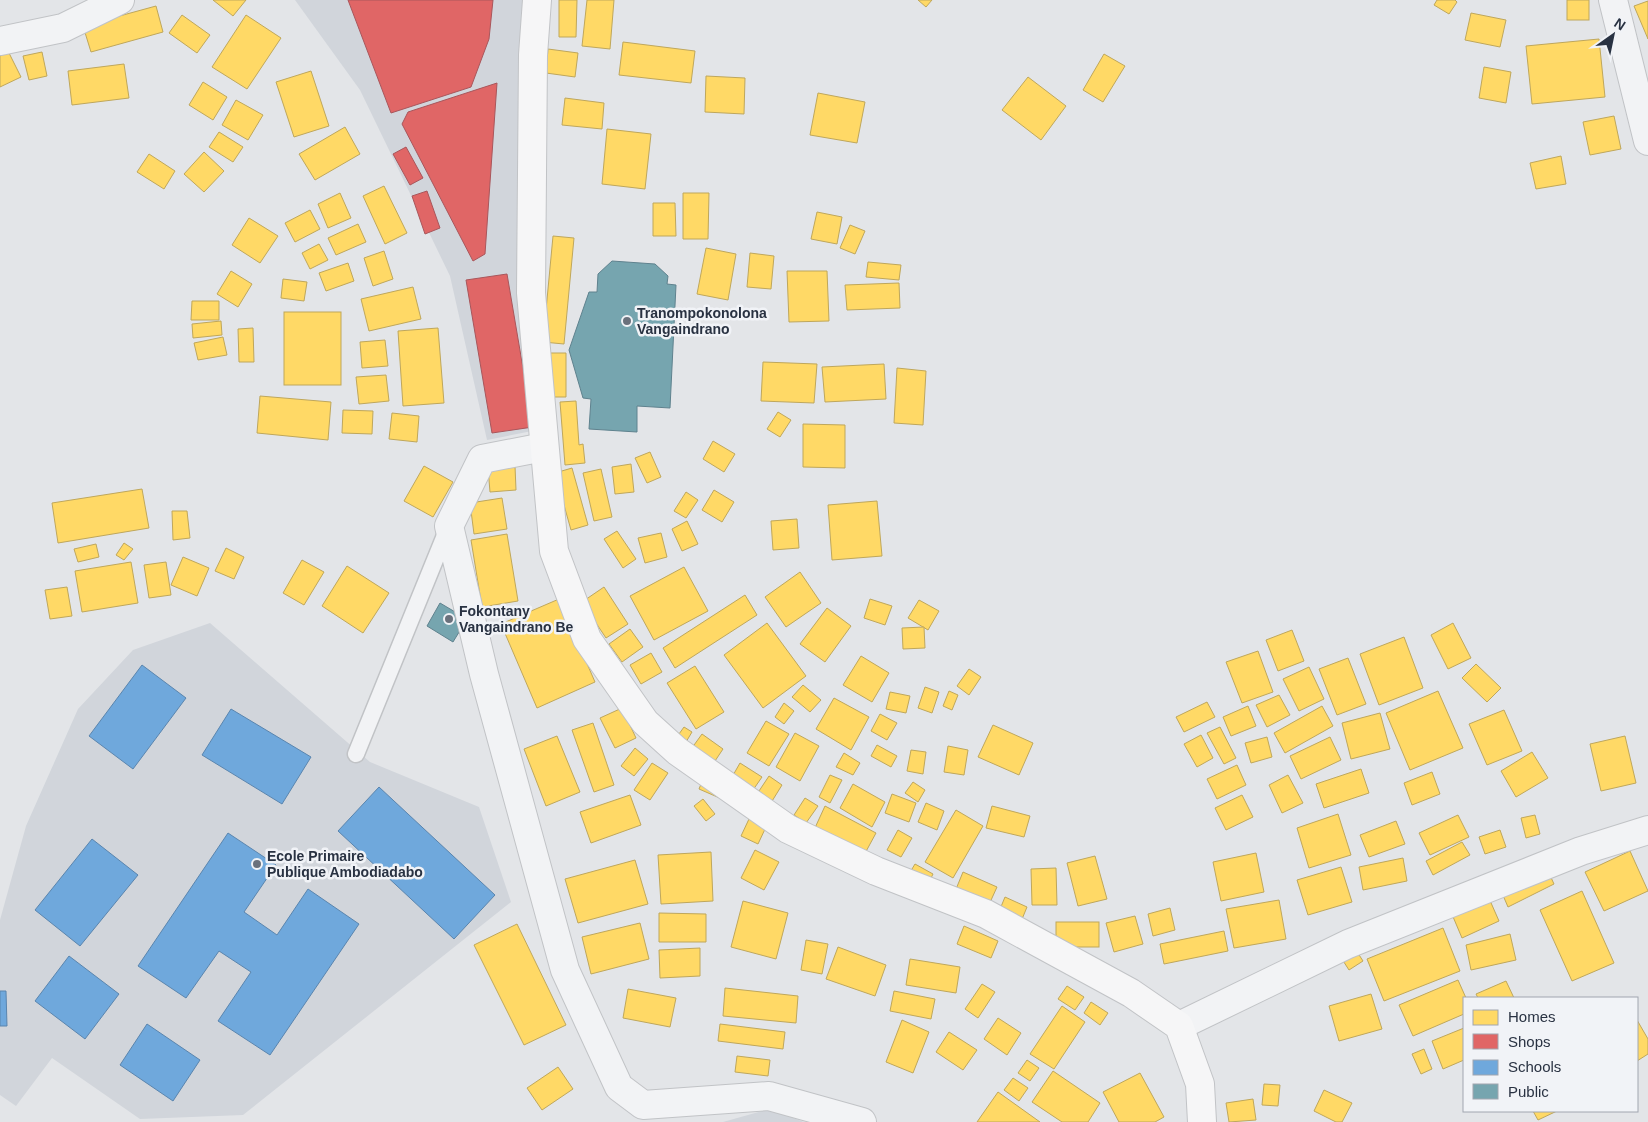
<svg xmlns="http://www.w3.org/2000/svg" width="1648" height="1122" font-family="Arial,sans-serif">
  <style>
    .built { fill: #d1d5db }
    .homes { fill: #ffd966; stroke: #bfa75b }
    .shops { fill: #e06666; stroke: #a9565b }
    .schools { fill: #6fa8dc; stroke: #5a85ae }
    .public { fill: #76a5af; stroke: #5f828e }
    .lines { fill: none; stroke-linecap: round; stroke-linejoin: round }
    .service-casing { stroke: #c1c3c6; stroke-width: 19 }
    .minor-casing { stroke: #c1c3c6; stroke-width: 30 }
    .tertiary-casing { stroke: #c1c3c6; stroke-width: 30 }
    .secondary-casing { stroke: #c1c3c6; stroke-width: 30 }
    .service { stroke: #f2f3f5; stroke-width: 16 }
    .minor { stroke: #f2f3f5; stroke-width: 28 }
    .tertiary { stroke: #f2f3f5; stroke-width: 28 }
    .secondary { stroke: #f6f6f7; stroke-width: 28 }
    .poi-dot { fill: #6a717c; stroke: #f1f3f7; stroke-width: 2 }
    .labels { text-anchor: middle; stroke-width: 5; stroke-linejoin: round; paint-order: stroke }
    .poi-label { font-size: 14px; font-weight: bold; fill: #293242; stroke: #f1f3f7; text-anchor: start }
  </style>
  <rect width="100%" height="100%" fill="#e3e5e8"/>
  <g class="built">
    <path d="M295,0H536L537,430L487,440L450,276L360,90Z"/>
    <path d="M210,623L370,762L479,807L511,902L243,1115L140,1119L52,1058L16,1106L0,1095V920L26,826L78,709L133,650Z"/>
    <path d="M769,1109L804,1122H723Z"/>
  </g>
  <g class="homes">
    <path d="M213,0H246L233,16Z"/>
    <path d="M559,0H577L576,37H559Z"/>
    <path d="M587,0H614L610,49L582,46Z"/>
    <path d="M918,0H932L926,7Z"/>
    <path d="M1437,0H1455L1457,2L1449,14L1434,5Z"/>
    <rect x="1567" y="0" width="22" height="20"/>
    <path d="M1648,1V39L1634,6Z"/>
    <path d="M156,6L163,32L91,52L83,26Z"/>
    <path d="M1471,13L1506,20L1500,47L1465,40Z"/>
    <path d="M182,15L210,35L197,53L169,33Z"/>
    <path d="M246,15L281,38L247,89L212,67Z"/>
    <path d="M1599,39L1605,97L1532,104L1526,46Z"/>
    <path d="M623,42L695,51L691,83L619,75Z"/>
    <path d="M7,49L21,77L0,87V52Z"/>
    <path d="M548,49L578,53L575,77L546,73Z"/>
    <path d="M42,52L47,76L29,80L23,56Z"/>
    <path d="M1104,54L1125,66L1103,102L1083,90Z"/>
    <path d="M124,64L129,98L72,105L68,71Z"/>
    <path d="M1484,67L1511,72L1506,103L1479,98Z"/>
    <path d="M311,71L329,126L294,137L276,82Z"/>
    <path d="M706,76L745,78L744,114L705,112Z"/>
    <path d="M1028,77L1066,106L1041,140L1002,110Z"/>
    <path d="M203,82L227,97L213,120L189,105Z"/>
    <path d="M818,93L865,102L857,143L810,135Z"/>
    <path d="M565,98L604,103L602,129L562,125Z"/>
    <path d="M236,100L263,115L248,140L222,125Z"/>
    <path d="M1614,116L1621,149L1590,155L1583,122Z"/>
    <path d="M345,127L360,154L315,180L299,154Z"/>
    <path d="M607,129L651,134L645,189L602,184Z"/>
    <path d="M219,132L243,147L233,162L209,147Z"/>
    <path d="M204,152L224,171L204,192L184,174Z"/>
    <path d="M149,154L175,171L164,189L137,172Z"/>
    <path d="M1561,156L1566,184L1536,189L1530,163Z"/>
    <path d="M384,186L407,233L385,244L363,196Z"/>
    <path d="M340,193L351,218L328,228L318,204Z"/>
    <path d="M683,193H709L708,239H683Z"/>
    <path d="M653,203H675L676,236H653Z"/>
    <path d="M310,210L320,229L295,242L285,223Z"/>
    <path d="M817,212L842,217L837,244L811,239Z"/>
    <path d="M249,218L278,236L260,263L232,245Z"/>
    <path d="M358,224L366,242L336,255L328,238Z"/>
    <path d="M850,225L865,231L855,254L840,248Z"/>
    <path d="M553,236L574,238L564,344L543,342Z"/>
    <path d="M319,244L328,260L310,269L302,253Z"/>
    <path d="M706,248L736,254L728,300L697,294Z"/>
    <path d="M384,251L393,279L373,286L364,258Z"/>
    <path d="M750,253L774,256L771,289L747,287Z"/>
    <path d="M868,262L901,265L899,280L866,277Z"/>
    <path d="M348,263L354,281L326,291L319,273Z"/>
    <path d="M231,271L252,284L238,307L217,294Z"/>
    <path d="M787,271H827L829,321L789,322Z"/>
    <path d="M283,279L307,282L304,301L281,298Z"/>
    <path d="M899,283L900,308L847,310L845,285Z"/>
    <path d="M413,287L421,319L369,331L361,299Z"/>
    <path d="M192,301H219V320H191Z"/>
    <rect x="284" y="312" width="57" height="73"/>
    <path d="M221,321L222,335L193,338L192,324Z"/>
    <path d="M253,328L254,362H239L238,329Z"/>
    <path d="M438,328L444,403L403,406L398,331Z"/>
    <path d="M223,337L227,355L198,360L194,343Z"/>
    <path d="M385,340L388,366L362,368L360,342Z"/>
    <path d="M544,353H566V397H545Z"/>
    <path d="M763,362L817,364L814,403L761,401Z"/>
    <path d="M884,364L886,399L825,402L822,367Z"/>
    <path d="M897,368L926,371L923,425L894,423Z"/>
    <path d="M386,375L389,401L359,404L356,377Z"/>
    <path d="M260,396L331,402L328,440L257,433Z"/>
    <path d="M576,401L579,445L583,444L585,463L565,465L560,402Z"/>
    <path d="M343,410L373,411L372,434L342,433Z"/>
    <path d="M778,412L791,420L780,437L767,429Z"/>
    <path d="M392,413L419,416L417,442L389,439Z"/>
    <path d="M803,424L845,425V468L803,467Z"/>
    <path d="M713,441L735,454L724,472L703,459Z"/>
    <path d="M650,452L661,477L647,483L635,458Z"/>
    <path d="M631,464L634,492L615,494L612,467Z"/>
    <path d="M424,466L453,482L433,517L404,501Z"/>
    <path d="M515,466L516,490L490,492L488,468Z"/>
    <path d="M572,468L588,525L571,530L555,473Z"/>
    <path d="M601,469L612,517L594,521L583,473Z"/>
    <path d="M142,489L149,528L58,543L52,503Z"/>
    <path d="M714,490L734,502L722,522L702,510Z"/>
    <path d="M686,492L698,500L686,518L674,511Z"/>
    <path d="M502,498L507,529L474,534L470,503Z"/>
    <path d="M877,501L882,556L832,560L828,505Z"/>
    <path d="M172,511H187L190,538L173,540Z"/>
    <path d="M797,519L799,548L773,550L771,521Z"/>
    <path d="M687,521L698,544L682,551L672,529Z"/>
    <path d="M617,531L636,559L623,568L604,539Z"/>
    <path d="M661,533L667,557L645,563L638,538Z"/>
    <path d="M507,534L518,601L482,607L471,540Z"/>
    <path d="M124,543L133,549L124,560L116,555Z"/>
    <path d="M96,544L99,557L78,562L74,549Z"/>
    <path d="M226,548L244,557L234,579L215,571Z"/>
    <path d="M183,557L209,568L197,596L171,585Z"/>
    <path d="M302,560L324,572L304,605L283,593Z"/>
    <path d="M131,562L138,603L82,612L75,571Z"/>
    <path d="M166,562L171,595L149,598L144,565Z"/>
    <path d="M347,566L389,593L363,633L322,606Z"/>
    <path d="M684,567L708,611L654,640L630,596Z"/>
    <path d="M800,572L821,603L786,627L765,597Z"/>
    <path d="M67,587L72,616L50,619L45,590Z"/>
    <path d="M604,587L628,624L606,638L582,602Z"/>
    <path d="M745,595L757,615L675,668L663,648Z"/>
    <path d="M559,599L595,682L537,708L501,624Z"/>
    <path d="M870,599L892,606L885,625L864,618Z"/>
    <path d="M919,600L939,611L928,630L908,618Z"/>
    <path d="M827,608L851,626L825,662L800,644Z"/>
    <path d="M767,623L806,676L763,708L724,655Z"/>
    <path d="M1453,623L1471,658L1448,669L1431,635Z"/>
    <path d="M924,627L925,648L903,649L902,628Z"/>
    <path d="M630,629L643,647L622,662L609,644Z"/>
    <path d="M1292,630L1304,661L1278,671L1266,640Z"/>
    <path d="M1404,637L1423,688L1379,705L1360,654Z"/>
    <path d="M1258,651L1273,692L1242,703L1226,662Z"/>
    <path d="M651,653L662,672L641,684L630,665Z"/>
    <path d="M861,656L889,673L872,702L843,685Z"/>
    <path d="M1348,658L1366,704L1337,715L1319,669Z"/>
    <path d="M1476,664L1501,688L1487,702L1462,678Z"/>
    <path d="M695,666L724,712L696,729L667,683Z"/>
    <path d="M1309,667L1324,699L1299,711L1283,679Z"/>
    <path d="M969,669L981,677L969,695L957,686Z"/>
    <path d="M803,685L821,700L810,712L792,697Z"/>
    <path d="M925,687L939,692L932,713L918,708Z"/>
    <path d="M949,691L958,695L952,710L943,706Z"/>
    <path d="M1438,691L1463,748L1410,770L1386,713Z"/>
    <path d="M890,692L910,696L906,713L886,709Z"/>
    <path d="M1279,695L1290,715L1267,727L1256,705Z"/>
    <path d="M834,698L869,717L851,750L816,729Z"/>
    <path d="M1207,702L1215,717L1184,732L1176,717Z"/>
    <path d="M784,703L794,711L784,724L775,717Z"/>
    <path d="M1248,706L1256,726L1231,736L1223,717Z"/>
    <path d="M1322,706L1333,726L1285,753L1274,733Z"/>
    <path d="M622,708L636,738L615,748L600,718Z"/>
    <path d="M1504,710L1522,751L1487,765L1469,724Z"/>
    <path d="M1380,713L1390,749L1351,759L1342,723Z"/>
    <path d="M880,714L897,723L887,740L871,731Z"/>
    <path d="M766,721L789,734L769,766L747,753Z"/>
    <path d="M593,723L614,785L594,792L572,730Z"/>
    <path d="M993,725L1033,743L1019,775L978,757Z"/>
    <path d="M684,727L692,732L683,747L674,741Z"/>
    <path d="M1220,727L1236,758L1224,764L1207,733Z"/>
    <path d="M795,733L819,746L800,781L776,767Z"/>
    <path d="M702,734L723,749L711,767L689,752Z"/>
    <path d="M1201,735L1213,758L1197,767L1184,744Z"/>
    <path d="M557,736L580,792L546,806L524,749Z"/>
    <path d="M1625,736L1636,783L1601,791L1590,744Z"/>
    <path d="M1267,737L1272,757L1251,763L1245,743Z"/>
    <path d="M1330,737L1341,760L1301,779L1290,756Z"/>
    <path d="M877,745L897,756L891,767L871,756Z"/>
    <path d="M948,746L968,750L964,775L944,772Z"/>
    <path d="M635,748L648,759L634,776L621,766Z"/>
    <path d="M911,750L926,752L923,774L907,771Z"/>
    <path d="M1532,752L1548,778L1516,797L1501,771Z"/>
    <path d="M844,753L860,763L853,775L836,767Z"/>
    <path d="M652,763L668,773L650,800L634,790Z"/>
    <path d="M740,763L762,777L753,790L732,777Z"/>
    <path d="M1237,765L1246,785L1217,799L1207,779Z"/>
    <path d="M1361,769L1369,793L1324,808L1316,784Z"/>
    <path d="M1432,772L1440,794L1412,805L1404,783Z"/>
    <path d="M830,775L842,780L830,803L819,797Z"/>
    <path d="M1288,775L1303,803L1282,813L1269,785Z"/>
    <path d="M769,776L782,785L769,806L755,797Z"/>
    <path d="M703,779L726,789L722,799L699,789Z"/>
    <path d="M913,782L925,790L918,802L905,793Z"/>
    <path d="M853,784L885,802L872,827L840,808Z"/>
    <path d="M892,794L916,803L909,822L885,813Z"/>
    <path d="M630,795L641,825L591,843L580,812Z"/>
    <path d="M1242,795L1253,817L1226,830L1215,808Z"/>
    <path d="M805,798L818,806L806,823L794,815Z"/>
    <path d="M703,799L715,814L706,821L694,806Z"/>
    <path d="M926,803L944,811L937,830L918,822Z"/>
    <path d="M825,806L876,833L863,857L814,830Z"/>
    <path d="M992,806L1030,816L1024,837L986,828Z"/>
    <path d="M956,810L983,826L953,878L925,862Z"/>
    <path d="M1338,814L1351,855L1309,868L1297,828Z"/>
    <path d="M1458,815L1469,837L1430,855L1419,833Z"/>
    <path d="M1535,815L1540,834L1526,838L1521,818Z"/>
    <path d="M749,819L766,827L758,844L741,836Z"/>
    <path d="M1396,821L1405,844L1369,857L1360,835Z"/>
    <path d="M898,830L912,838L901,857L887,850Z"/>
    <path d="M1500,830L1506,847L1485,854L1479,837Z"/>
    <path d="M1462,842L1470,855L1433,875L1426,861Z"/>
    <path d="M755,850L779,862L764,890L741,878Z"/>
    <path d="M1630,851L1648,891L1604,911L1585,872Z"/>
    <path d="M711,852L713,901L661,904L658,855Z"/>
    <path d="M1256,853L1264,892L1221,901L1213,862Z"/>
    <path d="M1095,856L1107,899L1078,906L1067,863Z"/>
    <path d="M1403,858L1407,881L1363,890L1359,867Z"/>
    <path d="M635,860L648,904L578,923L565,879Z"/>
    <path d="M915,864L933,874L928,884L909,874Z"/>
    <path d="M1341,867L1352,902L1308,915L1297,880Z"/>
    <path d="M1056,868L1057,905H1032L1031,869Z"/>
    <path d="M1548,871L1554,884L1508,907L1502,893Z"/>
    <path d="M963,872L997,887L987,909L954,894Z"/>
    <path d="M1582,891L1614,963L1572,981L1540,910Z"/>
    <path d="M1488,896L1499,921L1462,938L1451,912Z"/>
    <path d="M1005,897L1027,907L1020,924L998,914Z"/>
    <path d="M1279,900L1286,939L1234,948L1226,909Z"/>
    <path d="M743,901L788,913L776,959L731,947Z"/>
    <path d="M1170,908L1175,930L1153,936L1148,914Z"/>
    <path d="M659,913L706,914V942H659Z"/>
    <path d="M1135,916L1143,944L1114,952L1106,923Z"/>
    <rect x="1056" y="922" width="43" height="25"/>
    <path d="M640,923L649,959L591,974L582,937Z"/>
    <path d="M517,924L566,1025L524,1045L474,945Z"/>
    <path d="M964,926L998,941L991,958L957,944Z"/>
    <path d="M1443,928L1460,971L1384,1001L1367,959Z"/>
    <path d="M1224,931L1228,951L1164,964L1160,944Z"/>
    <path d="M1510,934L1516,960L1471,970L1466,945Z"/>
    <path d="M806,940L828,944L822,974L801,970Z"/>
    <path d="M838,947L886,965L875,996L826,979Z"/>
    <path d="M1354,947L1363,961L1349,970L1340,956Z"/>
    <path d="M700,948V976L660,978L659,950Z"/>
    <path d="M910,959L960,967L956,993L906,985Z"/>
    <path d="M1458,980L1466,998L1464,1014L1413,1036L1399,1005Z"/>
    <path d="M1506,981L1514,998H1478L1476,994Z"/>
    <path d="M982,984L995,992L978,1018L965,1009Z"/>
    <path d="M1067,986L1084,997L1075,1010L1058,999Z"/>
    <path d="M725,988L798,996L796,1023L723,1016Z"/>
    <path d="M628,989L676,998L670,1027L623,1018Z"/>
    <path d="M894,991L935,999L931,1019L890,1011Z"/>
    <path d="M1371,994L1382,1029L1339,1041L1329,1006Z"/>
    <path d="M1091,1002L1108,1013L1100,1025L1084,1013Z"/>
    <path d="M1062,1006L1085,1022L1054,1069L1030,1054Z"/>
    <path d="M998,1018L1021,1033L1007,1055L984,1039Z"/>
    <path d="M902,1020L929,1032L913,1073L886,1062Z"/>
    <path d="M1637,1020L1648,1039V1054L1637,1061Z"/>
    <path d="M720,1024L785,1032L783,1049L718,1041Z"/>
    <path d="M1464,1028V1060L1443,1069L1432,1041Z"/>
    <path d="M949,1032L977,1050L963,1070L936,1052Z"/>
    <path d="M1424,1049L1432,1069L1421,1074L1412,1054Z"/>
    <path d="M737,1056L770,1060L768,1076L735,1072Z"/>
    <path d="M1027,1060L1039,1068L1030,1081L1018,1073Z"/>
    <path d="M558,1067L573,1089L542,1110L527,1088Z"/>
    <path d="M1053,1071L1100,1103L1088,1122H1062L1032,1102Z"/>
    <path d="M1140,1073L1164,1117L1155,1122H1119L1103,1092Z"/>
    <path d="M1013,1078L1028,1088L1019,1101L1004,1090Z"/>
    <path d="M1264,1084L1280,1085L1278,1106L1262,1105Z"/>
    <path d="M1324,1090L1352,1103L1342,1122H1336L1314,1111Z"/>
    <path d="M998,1092L1040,1122H977Z"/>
    <path d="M1253,1099L1256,1120L1229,1122L1226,1103Z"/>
    <path d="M1533,1111H1557L1538,1120Z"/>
  </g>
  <g class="shops">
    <path d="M348,0H493L489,39L471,87L391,113Z"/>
    <path d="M497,83L485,254L473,261L402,124L408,112Z"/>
    <path d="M406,147L423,178L410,185L393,154Z"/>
    <path d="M427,191L440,228L425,234L412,196Z"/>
    <path d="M507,274L533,427L492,433L466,280Z"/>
  </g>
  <g class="schools">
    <path d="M142,665L186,698L133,769L89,736Z"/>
    <path d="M231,709L311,757L282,804L202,755Z"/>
    <path d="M379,787L495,895L454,939L338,831Z"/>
    <path d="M228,833L276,865L244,912L277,935L308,889L359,924L270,1055L218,1021L251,972L219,951L186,998L138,966Z"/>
    <path d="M92,839L138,875L80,946L35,910Z"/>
    <path d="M69,956L119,994L85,1039L35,1001Z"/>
    <path d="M0,991H6L7,1026H0Z"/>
    <path d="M147,1024L200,1060L173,1101L120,1065Z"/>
  </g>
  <g class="public">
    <path d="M612,261L655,264L668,276L667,284L676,285L670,408L637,406V432L589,429L591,399L583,398L569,350L589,292H597L598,274Z"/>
    <path d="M440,603L467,619L453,642L427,626Z"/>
  </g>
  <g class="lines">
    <g class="service-casing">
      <path id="service" d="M356,754L448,528"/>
    </g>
    <g class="minor-casing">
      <g id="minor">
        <path d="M0,41L63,28L120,0"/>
        <path d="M544,447L482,459L449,526L484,674L565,970L619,1087L643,1105L769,1096L862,1122"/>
      </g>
    </g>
    <g class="tertiary-casing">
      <g id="tertiary">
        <path d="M1613,0L1648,141"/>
        <path d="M1179,1026L1348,944L1581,851L1648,830"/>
      </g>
    </g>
    <g class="secondary-casing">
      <path id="secondary" d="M537,0L533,55L531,293L554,551L587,639L645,722L677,751L788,829L876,871L986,914L1131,993L1179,1026L1200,1084L1202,1122"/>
    </g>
    <use href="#service" class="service"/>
    <use href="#minor" class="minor"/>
    <use href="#tertiary" class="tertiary"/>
    <use href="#secondary" class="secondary"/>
  </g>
  <g class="poi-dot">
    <circle cx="627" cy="321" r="5"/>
    <circle cx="449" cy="619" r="5"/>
    <circle cx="257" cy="864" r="5"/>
  </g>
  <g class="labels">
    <g class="poi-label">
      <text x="637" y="318">Tranompokonolona<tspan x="637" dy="16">Vangaindrano</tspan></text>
      <text x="459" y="616">Fokontany<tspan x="459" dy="16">Vangaindrano Be</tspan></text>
      <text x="267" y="861">Ecole Primaire<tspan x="267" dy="16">Publique Ambodiadabo</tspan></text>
    </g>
  </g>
  <rect x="1463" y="997" width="175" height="115" fill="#f1f3f7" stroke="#a1a6af"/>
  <rect x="1473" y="1010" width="25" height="15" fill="#ffd966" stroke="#a1a6af"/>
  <text x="1508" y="1022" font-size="15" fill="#293242">Homes</text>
  <rect x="1473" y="1034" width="25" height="15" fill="#e06666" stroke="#a1a6af"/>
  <text x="1508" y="1047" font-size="15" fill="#293242">Shops</text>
  <rect x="1473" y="1060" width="25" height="15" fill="#6fa8dc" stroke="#a1a6af"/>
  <text x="1508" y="1072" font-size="15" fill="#293242">Schools</text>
  <rect x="1473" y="1084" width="25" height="15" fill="#76a5af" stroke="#a1a6af"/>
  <text x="1508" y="1097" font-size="15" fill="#293242">Public</text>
  <g transform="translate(1613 35) rotate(33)" stroke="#f1f3f7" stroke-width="4" paint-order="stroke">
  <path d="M0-4L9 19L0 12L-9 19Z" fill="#293242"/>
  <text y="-8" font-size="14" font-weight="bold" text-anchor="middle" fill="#293242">N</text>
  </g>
</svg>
